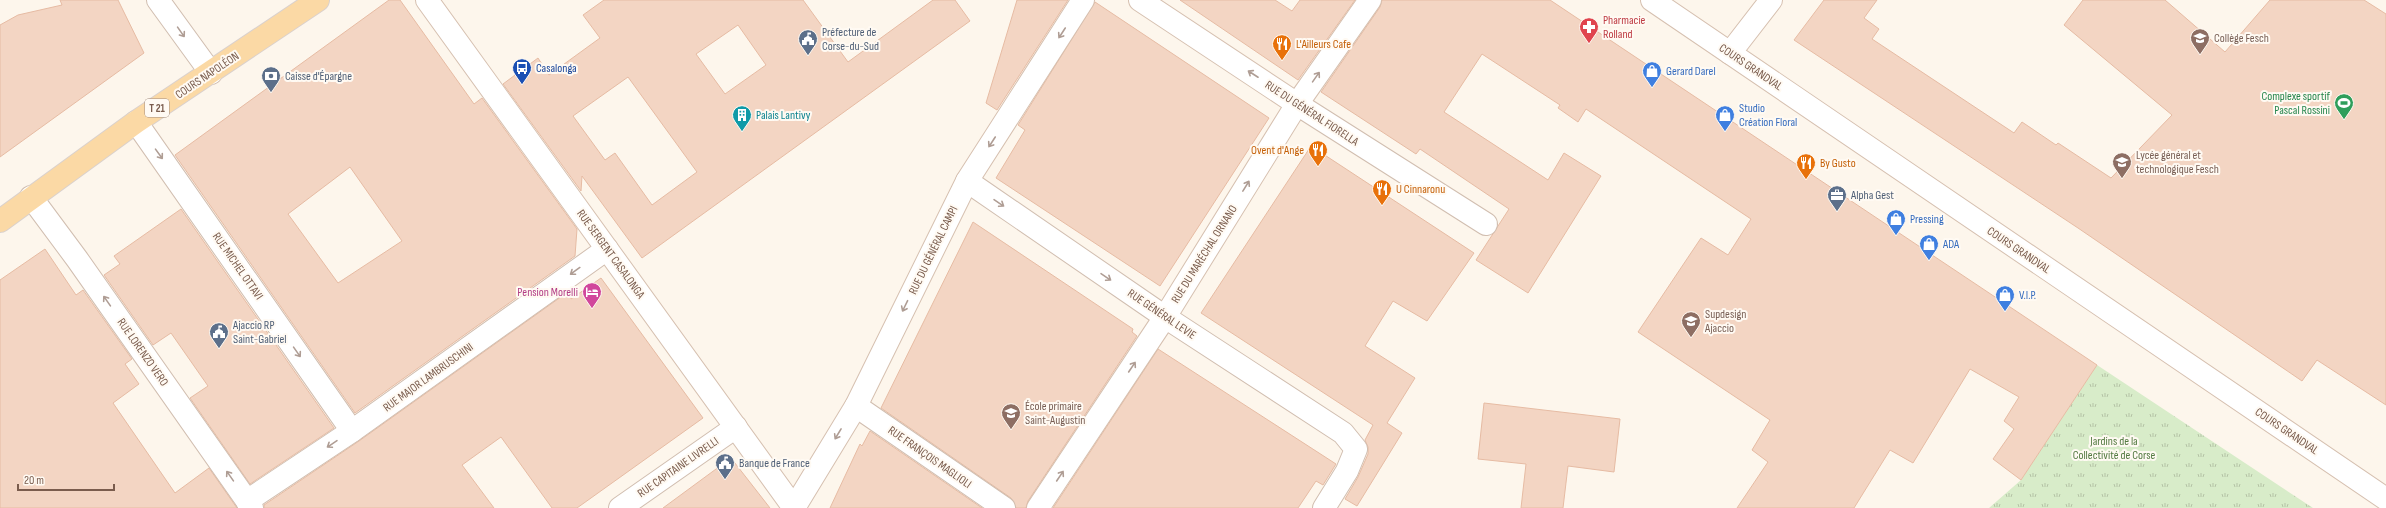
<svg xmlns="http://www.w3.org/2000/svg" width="2386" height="508" font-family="'Sofia Sans Condensed',sans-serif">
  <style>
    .park { fill: url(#park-tufts) }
    .building { fill: #f3d5c3; stroke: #e6bba3; fill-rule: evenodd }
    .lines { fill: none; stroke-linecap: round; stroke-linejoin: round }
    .street-casing { stroke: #d1beb0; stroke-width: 24 }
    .secondary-casing { stroke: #d6c0b0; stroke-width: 24 }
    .primary-casing { stroke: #dad1cd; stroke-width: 24 }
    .street { stroke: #fff; stroke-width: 22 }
    .secondary { stroke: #fff; stroke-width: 22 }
    .primary { stroke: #fbd9a5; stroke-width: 22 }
    .oneway { stroke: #af9d94 }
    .labels { text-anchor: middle; stroke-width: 4; stroke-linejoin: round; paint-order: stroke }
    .shield { fill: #fffaf3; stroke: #a28b7f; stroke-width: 1 }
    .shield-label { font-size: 11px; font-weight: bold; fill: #7a5c4d }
    .health-label { font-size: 12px; fill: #be3a42; stroke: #fffaf3; text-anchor: start }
    .service-label { font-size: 12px; fill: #4e5e75; stroke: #fffaf3; text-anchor: start }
    .education-label { font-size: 12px; fill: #785e54; stroke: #fffaf3; text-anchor: start }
    .food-label { font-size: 12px; fill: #c56008; stroke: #fffaf3; text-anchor: start }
    .street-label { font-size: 12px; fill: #7a5c4d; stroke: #fffaf3 }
    .transit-label { font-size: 12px; fill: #164399; stroke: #fffaf3; text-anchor: start }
    .shop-label { font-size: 12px; fill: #366cbe; stroke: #fffaf3; text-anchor: start }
    .leisure-label { font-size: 12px; fill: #27864d; stroke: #fffaf3; text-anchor: end }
    .culture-label { font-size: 12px; fill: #0d838f; stroke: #fffaf3; text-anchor: start }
    .hotel-label { font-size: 12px; fill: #b23c85; stroke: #fffaf3; text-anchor: end }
    .park-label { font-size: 12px; fill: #537a41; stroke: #fffaf3 }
  </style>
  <defs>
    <pattern id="park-tufts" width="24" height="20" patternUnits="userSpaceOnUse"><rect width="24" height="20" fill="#d8ecc9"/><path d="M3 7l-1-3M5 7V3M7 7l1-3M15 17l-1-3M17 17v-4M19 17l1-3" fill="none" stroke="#b4c2a5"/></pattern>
  </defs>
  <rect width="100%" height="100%" fill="#fdf6ec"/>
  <path class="park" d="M2097,365L2313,508H1989L2021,480Z"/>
  <g class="building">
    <path d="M60,0H118L144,53L0,157V25L18,15L62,5Z"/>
    <path d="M389,0H400L474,104L482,98L577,229L575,256L355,413L175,155ZM350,167L402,241L338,283L288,214Z"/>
    <path d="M604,0H803L848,62L933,0H955L970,21L642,258L582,176L581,191L503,84L538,58L549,75L600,38L583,15ZM738,25L766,65L725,94L696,54ZM628,77L697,172L652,205L615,153L605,160L573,116Z"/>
    <path d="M1017,0H1068L997,110L986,103Z"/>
    <path d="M1180,0H1275L1292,11L1300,0H1355L1298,80Z"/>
    <path d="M1382,0H1550L2097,365L2021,480L1993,459L2014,429L2004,421L2019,397L1970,369L1913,463L1890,450L1854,508H1737L1768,462L1752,450L1770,420L1638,332L1701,238L1728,255L1751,219L1586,109L1578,122L1558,108L1560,105L1482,54L1444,112L1548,180L1564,153L1601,176L1528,293L1476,260L1509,209L1420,149L1416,154L1321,92L1380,7Z"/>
    <path d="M1824,0H1877L1864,18L1879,29L1872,39L2014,133L2022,122L2056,145L2058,143L2111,178L2172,115L2064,25L2083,0H2165L2225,52L2270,0H2364L2386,14V405L2317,360L2302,381L2078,228L1794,40Z"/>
    <path d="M1095,2L1269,118L1160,286L996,178L1025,130L1018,125Z"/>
    <path d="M1311,146L1474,253L1427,321L1393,301L1365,346L1415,378L1387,423L1402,433L1357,506L1345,499L1358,477L1368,454V447L1365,440L1373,425L1201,313Z"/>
    <path d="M181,209L334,428L250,484L190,398L208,386L171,333L153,345L104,275L120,264L114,256Z"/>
    <path d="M973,222L1133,329L1132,332L1137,336L1028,501L1026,508H1016L1011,498L881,408Z"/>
    <path d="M45,249L76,295L83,290L132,359L125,364L139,384L113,403L175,493L209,468L237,508H0V280Z"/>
    <path d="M601,278L703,418L577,508H552L501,437L462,465L494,508H264V505L359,441L572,289L571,299Z"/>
    <path d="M1158,349L1336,464L1323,485L1316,481L1298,508H1053Z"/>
    <path d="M1484,403L1620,419L1614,472L1568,466L1563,508H1521L1526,464L1478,459Z"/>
    <path d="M870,431L982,508H830L860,444L862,446Z"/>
    <path d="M731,458L770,508H663Z"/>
  </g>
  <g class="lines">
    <g class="street-casing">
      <g id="street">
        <path d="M158,0L211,73"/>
        <path d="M1297,104L1486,224"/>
        <path d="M136,122L352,431"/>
        <path d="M967,181L1165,317L1343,433L1356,449L1347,471L1324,508"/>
        <path d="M31,197L77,259L252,508"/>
        <path d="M856,406L1004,508"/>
        <path d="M247,501L352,431L607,249"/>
        <path d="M620,508L736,427"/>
      </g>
    </g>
    <g class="secondary-casing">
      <g id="secondary">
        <path d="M427,0L794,508"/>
        <path d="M1140,0L1297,104"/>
        <path d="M1652,0L2386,499"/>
        <path d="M1730,53L1771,0"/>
        <path d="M794,508L856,406L967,181L1083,0"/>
        <path d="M1038,508L1165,317L1297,104L1370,0"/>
      </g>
    </g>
    <g class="primary-casing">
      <path id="primary" d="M0,221L136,122L318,0"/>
    </g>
    <use href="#street" class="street"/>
    <use href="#secondary" class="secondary"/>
    <use href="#primary" class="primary"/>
  </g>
  <defs><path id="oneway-shaft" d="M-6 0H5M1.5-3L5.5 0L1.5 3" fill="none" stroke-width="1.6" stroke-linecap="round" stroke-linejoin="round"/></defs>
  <g class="oneway">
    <use href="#oneway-shaft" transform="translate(181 32) rotate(55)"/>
    <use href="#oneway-shaft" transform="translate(1062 33) rotate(123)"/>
    <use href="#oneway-shaft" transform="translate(1253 74) rotate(-147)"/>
    <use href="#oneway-shaft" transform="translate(1316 77) rotate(-55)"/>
    <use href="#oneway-shaft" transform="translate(992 142) rotate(123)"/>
    <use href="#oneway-shaft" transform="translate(159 154) rotate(54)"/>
    <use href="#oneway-shaft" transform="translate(1246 186) rotate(-58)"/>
    <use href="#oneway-shaft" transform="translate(999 203) rotate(34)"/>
    <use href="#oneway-shaft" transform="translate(575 271) rotate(144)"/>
    <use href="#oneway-shaft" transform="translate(1106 277) rotate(34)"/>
    <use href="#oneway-shaft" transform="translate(107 301) rotate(-125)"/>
    <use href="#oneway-shaft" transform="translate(905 306) rotate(116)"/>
    <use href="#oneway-shaft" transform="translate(297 352) rotate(55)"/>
    <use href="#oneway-shaft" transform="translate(1132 367) rotate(-56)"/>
    <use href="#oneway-shaft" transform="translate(838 434) rotate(121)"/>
    <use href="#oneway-shaft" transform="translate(332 444) rotate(146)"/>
    <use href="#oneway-shaft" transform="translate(230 476) rotate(-125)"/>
    <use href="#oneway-shaft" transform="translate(1060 476) rotate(-56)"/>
  </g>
  <defs>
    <g id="pharmacy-pin" transform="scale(1)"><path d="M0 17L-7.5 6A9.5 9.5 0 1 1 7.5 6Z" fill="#e0444e" stroke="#fffaf3"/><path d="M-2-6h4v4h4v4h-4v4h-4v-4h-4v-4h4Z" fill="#fff"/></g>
    <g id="school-pin" transform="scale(1)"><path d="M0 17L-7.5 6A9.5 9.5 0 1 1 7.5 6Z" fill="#8d6e63" stroke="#fffaf3"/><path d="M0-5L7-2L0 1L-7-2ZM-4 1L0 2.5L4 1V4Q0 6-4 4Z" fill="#fff"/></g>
    <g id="civic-pin" transform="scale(1)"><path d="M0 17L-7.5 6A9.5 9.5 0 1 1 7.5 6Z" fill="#5c6f8a" stroke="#fffaf3"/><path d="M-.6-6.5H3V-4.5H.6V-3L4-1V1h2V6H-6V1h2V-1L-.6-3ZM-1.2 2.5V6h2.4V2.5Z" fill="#fff"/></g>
    <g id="restaurant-pin" transform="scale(1)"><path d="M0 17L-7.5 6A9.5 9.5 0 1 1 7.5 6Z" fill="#e8710a" stroke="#fffaf3"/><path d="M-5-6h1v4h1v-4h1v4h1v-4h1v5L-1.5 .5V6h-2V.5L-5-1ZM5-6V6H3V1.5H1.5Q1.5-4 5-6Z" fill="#fff"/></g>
    <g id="bus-pin" transform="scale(1)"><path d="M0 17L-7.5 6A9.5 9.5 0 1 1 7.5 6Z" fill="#1a4fb4" stroke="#fffaf3"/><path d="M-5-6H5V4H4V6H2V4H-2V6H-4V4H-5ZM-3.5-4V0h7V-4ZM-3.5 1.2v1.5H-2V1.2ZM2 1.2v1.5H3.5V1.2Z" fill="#fff"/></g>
    <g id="shop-pin" transform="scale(1)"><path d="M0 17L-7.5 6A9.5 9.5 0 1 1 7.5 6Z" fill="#3f7fe0" stroke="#fffaf3"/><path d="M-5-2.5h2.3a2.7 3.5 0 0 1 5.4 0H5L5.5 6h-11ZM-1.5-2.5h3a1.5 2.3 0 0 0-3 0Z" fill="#fff"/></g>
    <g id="bank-pin" transform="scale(1)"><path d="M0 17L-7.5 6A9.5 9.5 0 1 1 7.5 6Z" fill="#5c6f8a" stroke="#fffaf3"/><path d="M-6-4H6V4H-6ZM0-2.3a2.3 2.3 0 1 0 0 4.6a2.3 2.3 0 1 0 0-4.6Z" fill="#fff"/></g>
    <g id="stadium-pin" transform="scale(1)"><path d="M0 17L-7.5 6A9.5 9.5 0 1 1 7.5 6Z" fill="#2e9e5b" stroke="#fffaf3"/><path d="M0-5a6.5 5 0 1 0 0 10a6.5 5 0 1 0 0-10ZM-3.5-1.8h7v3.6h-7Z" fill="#fff"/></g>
    <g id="building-pin" transform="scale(1)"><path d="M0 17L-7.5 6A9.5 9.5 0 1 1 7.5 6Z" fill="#0f9aa8" stroke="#fffaf3"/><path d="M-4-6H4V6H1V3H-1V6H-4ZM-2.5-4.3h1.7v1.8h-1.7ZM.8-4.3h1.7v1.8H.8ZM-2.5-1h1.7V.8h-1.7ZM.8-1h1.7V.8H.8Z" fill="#fff"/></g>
    <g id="office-pin" transform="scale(1)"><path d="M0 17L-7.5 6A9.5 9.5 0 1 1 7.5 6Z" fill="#5c6f8a" stroke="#fffaf3"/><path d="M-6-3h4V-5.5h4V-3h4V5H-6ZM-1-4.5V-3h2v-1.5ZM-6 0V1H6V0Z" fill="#fff"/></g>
    <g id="hotel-pin" transform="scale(1)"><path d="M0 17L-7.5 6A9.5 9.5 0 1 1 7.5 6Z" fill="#d1479c" stroke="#fffaf3"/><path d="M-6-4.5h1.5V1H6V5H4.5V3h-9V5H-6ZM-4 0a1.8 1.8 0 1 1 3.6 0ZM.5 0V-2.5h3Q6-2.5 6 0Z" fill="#fff"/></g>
    <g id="university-pin" transform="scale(1)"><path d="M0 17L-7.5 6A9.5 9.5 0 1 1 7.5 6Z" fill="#8d6e63" stroke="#fffaf3"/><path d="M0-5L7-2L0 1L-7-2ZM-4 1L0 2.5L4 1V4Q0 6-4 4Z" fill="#fff"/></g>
  </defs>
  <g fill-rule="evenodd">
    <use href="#pharmacy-pin" x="1589" y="27"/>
    <use href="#school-pin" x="2200" y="38"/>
    <use href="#civic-pin" x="808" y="39"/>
    <use href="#restaurant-pin" x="1282" y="44"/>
    <use href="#bus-pin" x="522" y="68"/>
    <use href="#shop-pin" x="1652" y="71"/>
    <use href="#bank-pin" x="271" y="76"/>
    <use href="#stadium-pin" x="2344" y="103"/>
    <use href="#building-pin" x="742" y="115"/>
    <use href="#shop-pin" x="1725" y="115"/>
    <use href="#restaurant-pin" x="1318" y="150"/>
    <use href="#school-pin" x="2122" y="162"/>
    <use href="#restaurant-pin" x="1806" y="163"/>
    <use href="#restaurant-pin" x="1382" y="189"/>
    <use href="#office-pin" x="1837" y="195"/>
    <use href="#shop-pin" x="1896" y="219"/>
    <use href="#shop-pin" x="1929" y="244"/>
    <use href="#hotel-pin" x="592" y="292"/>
    <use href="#shop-pin" x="2005" y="295"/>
    <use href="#university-pin" x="1691" y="321"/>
    <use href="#civic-pin" x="219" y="332"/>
    <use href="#school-pin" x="1011" y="413"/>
    <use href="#civic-pin" x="725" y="463"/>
  </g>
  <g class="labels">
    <rect class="shield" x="145" y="99" width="24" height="18" rx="3"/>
    <g class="shield-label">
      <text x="157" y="112">T 21</text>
    </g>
    <g class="health-label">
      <text x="1603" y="24">Pharmacie<tspan x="1603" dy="14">Rolland</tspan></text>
    </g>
    <g class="service-label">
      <text x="822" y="36">Préfecture de<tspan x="822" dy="14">Corse-du-Sud</tspan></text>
      <text x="285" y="80">Caisse d'Épargne</text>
      <text x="1851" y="199">Alpha Gest</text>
      <text x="233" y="329">Ajaccio RP<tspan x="233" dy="14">Saint-Gabriel</tspan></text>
      <text x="739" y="467">Banque de France</text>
    </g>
    <g class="education-label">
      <text x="2214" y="42">Collège Fesch</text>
      <text x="2136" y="159">Lycée général et<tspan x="2136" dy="14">technologique Fesch</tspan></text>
      <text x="1705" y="318">Supdesign<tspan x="1705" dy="14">Ajaccio</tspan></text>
      <text x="1025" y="410">École primaire<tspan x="1025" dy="14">Saint-Augustin</tspan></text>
    </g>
    <g class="food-label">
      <text x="1296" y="48">L'Ailleurs Cafe</text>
      <text x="1304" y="154" text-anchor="end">Ovent d'Ange</text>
      <text x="1820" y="167">By Gusto</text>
      <text x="1396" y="193">U Cinnaronu</text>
    </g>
    <g class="street-label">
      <text transform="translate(1751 67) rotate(34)" y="4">COURS GRANDVAL</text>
      <text transform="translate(207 75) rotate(-34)" y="4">COURS NAPOLÉON</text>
      <text transform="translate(1312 113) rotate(33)" y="4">RUE DU GÉNÉRAL FIORELLA</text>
      <text transform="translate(933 250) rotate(-64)" y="4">RUE DU GÉNÉRAL CAMPI</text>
      <text transform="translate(2019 250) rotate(34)" y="4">COURS GRANDVAL</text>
      <text transform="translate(611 254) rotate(54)" y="4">RUE SERGENT CASALONGA</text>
      <text transform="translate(1204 254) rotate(-58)" y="4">RUE DU MARÉCHAL ORNANO</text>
      <text transform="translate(238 266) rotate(55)" y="4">RUE MICHEL OTTAVI</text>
      <text transform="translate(1162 314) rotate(34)" y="4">RUE GÉNÉRAL LEVIE</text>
      <text transform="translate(143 352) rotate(55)" y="4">RUE LORENZO VERO</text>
      <text transform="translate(428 377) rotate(-36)" y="4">RUE MAJOR LAMBRUSCHINI</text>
      <text transform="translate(2287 431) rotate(34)" y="4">COURS GRANDVAL</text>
      <text transform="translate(930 457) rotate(35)" y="4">RUE FRANÇOIS MAGLIOLI</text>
      <text transform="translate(678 467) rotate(-35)" y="4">RUE CAPITAINE LIVRELLI</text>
    </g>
    <g class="transit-label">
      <text x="536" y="72">Casalonga</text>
    </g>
    <g class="shop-label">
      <text x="1666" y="75">Gerard Darel</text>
      <text x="1739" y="112">Studio<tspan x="1739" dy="14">Création Floral</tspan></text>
      <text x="1910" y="223">Pressing</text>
      <text x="1943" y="248">ADA</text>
      <text x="2019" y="299">V.I.P.</text>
    </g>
    <g class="leisure-label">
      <text x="2330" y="100">Complexe sportif<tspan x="2330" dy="14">Pascal Rossini</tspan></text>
    </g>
    <g class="culture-label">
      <text x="756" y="119">Palais Lantivy</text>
    </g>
    <g class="hotel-label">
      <text x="578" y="296">Pension Morelli</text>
    </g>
    <g class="park-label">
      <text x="2114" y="445">Jardins de la<tspan x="2114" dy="14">Collectivité de Corse</tspan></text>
    </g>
  </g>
  <path d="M18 484v6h96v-6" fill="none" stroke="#7a5c4d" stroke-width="2"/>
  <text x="24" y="484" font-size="12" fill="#7a5c4d" stroke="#fffaf3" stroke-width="3" paint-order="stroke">20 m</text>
</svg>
